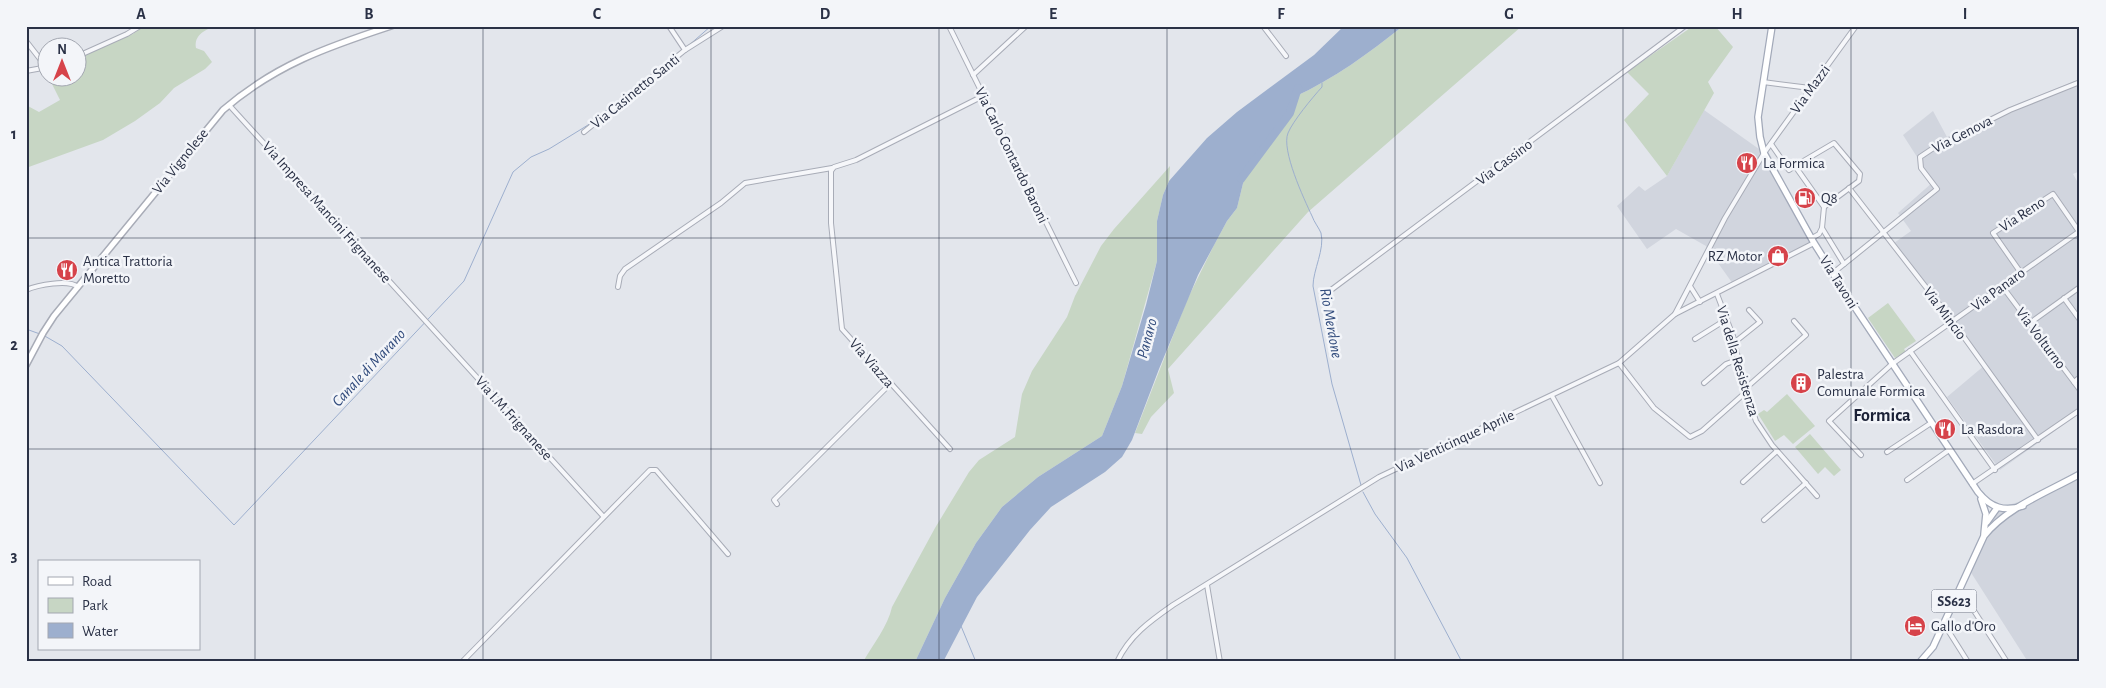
<svg xmlns="http://www.w3.org/2000/svg" width="2106" height="688" font-family="'Alegreya Sans',sans-serif">
  <style>
    .built { fill: #d1d5de }
    .green { fill: #c7d6c4 }
    .water { fill: #9dafce }
    .lines { fill: none; stroke-linecap: round; stroke-linejoin: round }
    .stream { stroke: #9dafce; stroke-width: 1 }
    .river { stroke: #9dafce; stroke-width: 8 }
    .minor-casing { stroke: #a8acb7; stroke-width: 6 }
    .secondary-casing { stroke: #a8acb7; stroke-width: 8 }
    .primary-casing { stroke: #a2a9b9; stroke-width: 8 }
    .minor { stroke: #f6f7fa; stroke-width: 4 }
    .secondary { stroke: #fff; stroke-width: 5 }
    .primary { stroke: #fff; stroke-width: 5.5 }
    .grid { fill: none; stroke: #2a3146; stroke-width: 1; stroke-opacity: 0.55 }
    .labels { text-anchor: middle; stroke-width: 5; stroke-linejoin: round; paint-order: stroke }
    .shield { fill: #f3f5f9; stroke: #666c7c; stroke-width: 1 }
    .shield-label { font-size: 14px; font-weight: bold; fill: #2a3146 }
    .street-label { font-size: 15px; fill: #2a3146; stroke: #f3f5f9 }
    .poi-label { font-size: 15px; fill: #2a3146; stroke: #f3f5f9; text-anchor: start }
    .water-label { font-size: 16px; font-style: italic; fill: #314b7c; stroke: #f3f5f9 }
    .quarter-label { font-size: 18px; font-weight: bold; fill: #1c2237; stroke: #f3f5f9 }
    .neatline { fill: none; stroke: #2a3146; stroke-width: 2 }
    .grid-label { font-size: 16px; text-anchor: middle; font-weight: bold; fill: #2a3146 }
  </style>
  <rect width="100%" height="100%" fill="#e3e6ec"/>
  <g class="built">
    <path d="M2080,79V171L2073,174L2080,186V413L2000,470L1947,397L1985,365L1894,243L1911,231L1898,213L1933,182L1903,135L1933,111L1947,137L2019,103Z"/>
    <path d="M1704,110L1766,154L1817,243L1733,284L1706,246L1676,229L1647,249L1617,206L1639,186L1645,191L1667,176Z"/>
    <path d="M2080,475V662H2028L1970,571L1998,508L2032,498Z"/>
  </g>
  <g class="green">
    <path d="M143,26H214C204,31 194,35 196,48L204,51L212,62L205,69L174,88L160,103L135,121L103,140L26,168V105L39,112L60,100L49,78H78V58L133,34Z"/>
    <path d="M1403,26H1522L1308,212L1168,369L1174,393L1151,417L1142,434L1135,433L1187,300L1214,245L1227,221L1237,208L1247,167L1290,113L1294,97C1334,79 1369,53 1403,26Z"/>
    <path d="M1693,26H1715L1733,47L1708,82L1714,93L1667,176L1624,120L1649,94L1627,72Z"/>
    <path d="M1170,166L1169,181L1163,195L1157,221V261L1122,386L1102,436L1038,477L1002,507L976,543L945,598L915,662H863C873,644 888,626 892,607L935,528L969,472L979,460L1015,437L1022,394L1032,371L1067,317L1075,296L1101,246L1114,229Z"/>
    <path d="M1888,303L1916,341L1904,349L1906,352L1895,358L1868,318Z"/>
    <path d="M1787,394L1815,426L1793,444L1784,435L1775,441L1758,414L1764,410L1767,412Z"/>
    <path d="M1810,434L1841,470L1834,476L1825,467L1818,474L1795,447Z"/>
  </g>
  <path class="water" d="M1344,26H1403C1369,53 1334,79 1294,97L1290,113L1247,167L1237,208L1227,221L1198,275L1159,369L1132,440L1122,457L1105,472L1051,507L1030,530L977,597L943,662H915L945,598L976,543L1002,507L1038,477L1102,436L1122,386L1146,305L1157,261V221L1163,195L1169,181L1207,138L1237,112L1314,55Z"/>
  <g class="lines">
    <g class="stream">
      <path d="M687,47L711,26"/>
      <path d="M1322,83V87C1312,98 1293,121 1288,133C1281,150 1304,199 1312,216C1314,222 1319,228 1321,233C1325,249 1313,270 1313,286L1332,384L1361,485"/>
      <path d="M26,329L40,334"/>
      <path d="M43,335L62,346L234,525L464,281L513,172L531,157L549,149L588,125L639,85"/>
      <path d="M1363,492L1375,514L1407,558L1462,662"/>
      <path d="M961,626L976,662"/>
    </g>
    <path class="river" d="M1241,179L1290,113L1298,88"/>
    <g class="minor-casing">
      <g id="minor">
        <path d="M669,26L685,50"/>
        <path d="M949,26L1076,283"/>
        <path d="M1263,26L1286,56"/>
        <path d="M26,41L40,59L48,65"/>
        <path d="M78,56L127,34L140,26"/>
        <path d="M26,71L48,67"/>
        <path d="M973,75L1026,26"/>
        <path d="M1763,82L1810,88"/>
        <path d="M229,105L603,516"/>
        <path d="M584,132L685,50L723,26"/>
        <path d="M1771,144L1789,170L1795,166L1824,207L1822,228L1844,264"/>
        <path d="M1795,166L1834,143L1860,174L1859,181L1824,207"/>
        <path d="M1849,188L1953,322L2038,440"/>
        <path d="M1812,238L1819,234L1822,228"/>
        <path d="M1833,273L1937,189L1921,168L1920,157L1932,149L2010,110L2080,82"/>
        <path d="M2021,273L1993,233L2053,194L2080,233"/>
        <path d="M1690,286L1700,302"/>
        <path d="M2002,286L2080,390"/>
        <path d="M618,287L620,276L625,269L721,203L745,183L832,168"/>
        <path d="M26,290C38,285 68,279 78,287"/>
        <path d="M1717,294L1733,336L1746,392L1756,421L1772,445L1817,496"/>
        <path d="M1325,298L1327,293L1685,26"/>
        <path d="M2064,298L2080,320"/>
        <path d="M1675,314L1814,243"/>
        <path d="M2030,323L2080,287"/>
        <path d="M1695,339L1727,319"/>
        <path d="M1735,342L1760,322L1749,310"/>
        <path d="M1910,351L1995,470"/>
        <path d="M1619,363L1654,408L1690,437L1702,431L1746,392"/>
        <path d="M2074,382L2080,377"/>
        <path d="M1704,383L1726,364L1739,359"/>
        <path d="M1746,388L1806,335L1794,321"/>
        <path d="M1552,396L1600,483"/>
        <path d="M950,449L842,329L831,223V171L834,167L856,160L983,96"/>
        <path d="M1887,452L1931,423"/>
        <path d="M1861,455L1829,421L1892,364L2080,231"/>
        <path d="M1907,480L1949,450"/>
        <path d="M1743,482L1777,451"/>
        <path d="M1972,484L2080,410"/>
        <path d="M777,504L774,500L890,384"/>
        <path d="M1764,520L1806,483"/>
        <path d="M1207,585L1220,662"/>
        <path d="M1960,589L2007,662"/>
        <path d="M1944,624L1968,662"/>
        <path d="M462,662L650,470H656L728,554"/>
        <path d="M1117,662C1129,636 1150,621 1173,605L1379,477L1619,363L1675,314L1725,218L1764,153L1856,26"/>
      </g>
    </g>
    <g class="secondary-casing">
      <path id="secondary" d="M26,365L43,333L54,316L223,110C275,65 327,47 391,26"/>
    </g>
    <g class="primary-casing">
      <g id="primary">
        <path d="M1772,26L1758,117L1760,137L1764,153L1814,243L1846,294L1978,492C1991,508 2004,512 2023,506"/>
        <path d="M1981,499L1986,514L1984,534"/>
        <path d="M1987,522L1997,508"/>
        <path d="M1920,662L1933,647L1984,536C2007,507 2048,492 2080,474"/>
      </g>
    </g>
    <use href="#minor" class="minor"/>
    <use href="#secondary" class="secondary"/>
    <use href="#primary" class="primary"/>
  </g>
  <path class="grid" d="M255,26V662M483,26V662M711,26V662M939,26V662M1167,26V662M1395,26V662M1623,26V662M1851,26V662M26,238H2080M26,449H2080"/>
  <defs>
    <g id="restaurant-disc" transform="scale(1.125)"><circle r="9.5" fill="#d6434a" stroke="#f3f5f9"/><path d="M-5-6h1v4h1v-4h1v4h1v-4h1v5L-1.5 .5V6h-2V.5L-5-1ZM5-6V6H3V1.5H1.5Q1.5-4 5-6Z" fill="#fff"/></g>
    <g id="fuel-disc" transform="scale(1.125)"><circle r="9.5" fill="#d6434a" stroke="#f3f5f9"/><path d="M-5.5-6h7V0h2V4h1.3V-2.5L3-4.5l.8-.8L6-3V5H2.5V1h-1V6h-7ZM-4.2-4.7v3.2H.2V-4.7Z" fill="#fff"/></g>
    <g id="shop-disc" transform="scale(1.125)"><circle r="9.5" fill="#d6434a" stroke="#f3f5f9"/><path d="M-5-2.5h2.3a2.7 3.5 0 0 1 5.4 0H5L5.5 6h-11ZM-1.5-2.5h3a1.5 2.3 0 0 0-3 0Z" fill="#fff"/></g>
    <g id="building-disc" transform="scale(1.125)"><circle r="9.5" fill="#d6434a" stroke="#f3f5f9"/><path d="M-4-6H4V6H1V3H-1V6H-4ZM-2.5-4.3h1.7v1.8h-1.7ZM.8-4.3h1.7v1.8H.8ZM-2.5-1h1.7V.8h-1.7ZM.8-1h1.7V.8H.8Z" fill="#fff"/></g>
    <g id="hotel-disc" transform="scale(1.125)"><circle r="9.5" fill="#d6434a" stroke="#f3f5f9"/><path d="M-6-4.5h1.5V1H6V5H4.5V3h-9V5H-6ZM-4 0a1.8 1.8 0 1 1 3.6 0ZM.5 0V-2.5h3Q6-2.5 6 0Z" fill="#fff"/></g>
  </defs>
  <g fill-rule="evenodd">
    <use href="#restaurant-disc" x="1747" y="163"/>
    <use href="#fuel-disc" x="1805" y="198"/>
    <use href="#shop-disc" x="1778" y="256"/>
    <use href="#restaurant-disc" x="67" y="270"/>
    <use href="#building-disc" x="1801" y="383"/>
    <use href="#restaurant-disc" x="1945" y="429"/>
    <use href="#hotel-disc" x="1915" y="626"/>
  </g>
  <g class="labels">
    <rect class="shield" x="1931.5" y="589.5" width="45" height="23" rx="4"/>
    <g class="shield-label">
      <text x="1954" y="606">SS623</text>
    </g>
    <g class="street-label">
      <text transform="translate(1810 89) rotate(-54)" y="5">Via Mazzi</text>
      <text transform="translate(635 91) rotate(-39)" y="5">Via Casinetto Santi</text>
      <text transform="translate(1962 134) rotate(-27)" y="5">Via Genova</text>
      <text transform="translate(1012 155) rotate(64)" y="5">Via Carlo Contardo Baroni</text>
      <text transform="translate(180 161) rotate(-51)" y="5">Via Vignolese</text>
      <text transform="translate(1504 162) rotate(-37)" y="5">Via Cassino</text>
      <text transform="translate(327 212) rotate(48)" y="5">Via Impresa Mancini Frignanese</text>
      <text transform="translate(2022 214) rotate(-33)" y="5">Via Reno</text>
      <text transform="translate(1839 282) rotate(58)" y="5">Via Tavoni</text>
      <text transform="translate(1998 289) rotate(-36)" y="5">Via Panaro</text>
      <text transform="translate(1945 313) rotate(53)" y="5">Via Mincio</text>
      <text transform="translate(2041 338) rotate(53)" y="5">Via Volturno</text>
      <text transform="translate(1738 361) rotate(73)" y="5">Via della Resistenza</text>
      <text transform="translate(872 363) rotate(49)" y="5">Via Viazza</text>
      <text transform="translate(514 418) rotate(48)" y="5">Via I.M.Frignanese</text>
      <text transform="translate(1455 441) rotate(-25)" y="5">Via Venticinque Aprile</text>
    </g>
    <g class="poi-label">
      <text x="1763" y="168">La Formica</text>
      <text x="1821" y="203">Q8</text>
      <text x="1762" y="261" text-anchor="end">RZ Motor</text>
      <text x="83" y="266">Antica Trattoria<tspan x="83" dy="17">Moretto</tspan></text>
      <text x="1817" y="379">Palestra<tspan x="1817" dy="17">Comunale Formica</tspan></text>
      <text x="1961" y="434">La Rasdora</text>
      <text x="1931" y="631">Gallo d'Oro</text>
    </g>
    <g class="water-label">
      <text transform="translate(1332 323) rotate(80)" y="6">Rio Merdone</text>
      <text transform="translate(1146 338) rotate(-75)" y="6">Panaro</text>
      <text transform="translate(368 367) rotate(-47)" y="6">Canale di Marano</text>
    </g>
    <g class="quarter-label">
      <text x="1882" y="421">Formica</text>
    </g>
  </g>
  <rect width="2106" height="688" fill="none" stroke="#f3f5f9" stroke-width="55"/>
  <rect x="38" y="560" width="162" height="90" fill="#f3f5f9" stroke="#a3a7b1"/>
  <rect x="48" y="577" width="25" height="8" fill="#ffffff" stroke="#a3a7b1"/>
  <text x="82" y="586" font-size="15" fill="#2a3146">Road</text>
  <rect x="48" y="598" width="25" height="15" fill="#c7d6c4" stroke="#a3a7b1"/>
  <text x="82" y="610" font-size="15" fill="#2a3146">Park</text>
  <rect x="48" y="623" width="25" height="15" fill="#9dafce" stroke="#a3a7b1"/>
  <text x="82" y="636" font-size="15" fill="#2a3146">Water</text>
  <g transform="translate(62 62)"><circle r="24" fill="#f3f5f9" stroke="#a3a7b1"/>
  <path d="M0-4L9 19L0 12L-9 19Z" fill="#d6434a"/>
  <text y="-8" font-size="14" font-weight="bold" text-anchor="middle" fill="#2a3146">N</text>
  </g>
  <rect x="28" y="28" width="2050" height="632" class="neatline"/>
  <g class="grid-label">
    <text x="141" y="19">A</text>
    <text x="369" y="19">B</text>
    <text x="597" y="19">C</text>
    <text x="825" y="19">D</text>
    <text x="1053" y="19">E</text>
    <text x="1281" y="19">F</text>
    <text x="1509" y="19">G</text>
    <text x="1737" y="19">H</text>
    <text x="1965" y="19">I</text>
    <text x="14" y="139">1</text>
    <text x="14" y="350">2</text>
    <text x="14" y="561">3</text>
  </g>
</svg>
